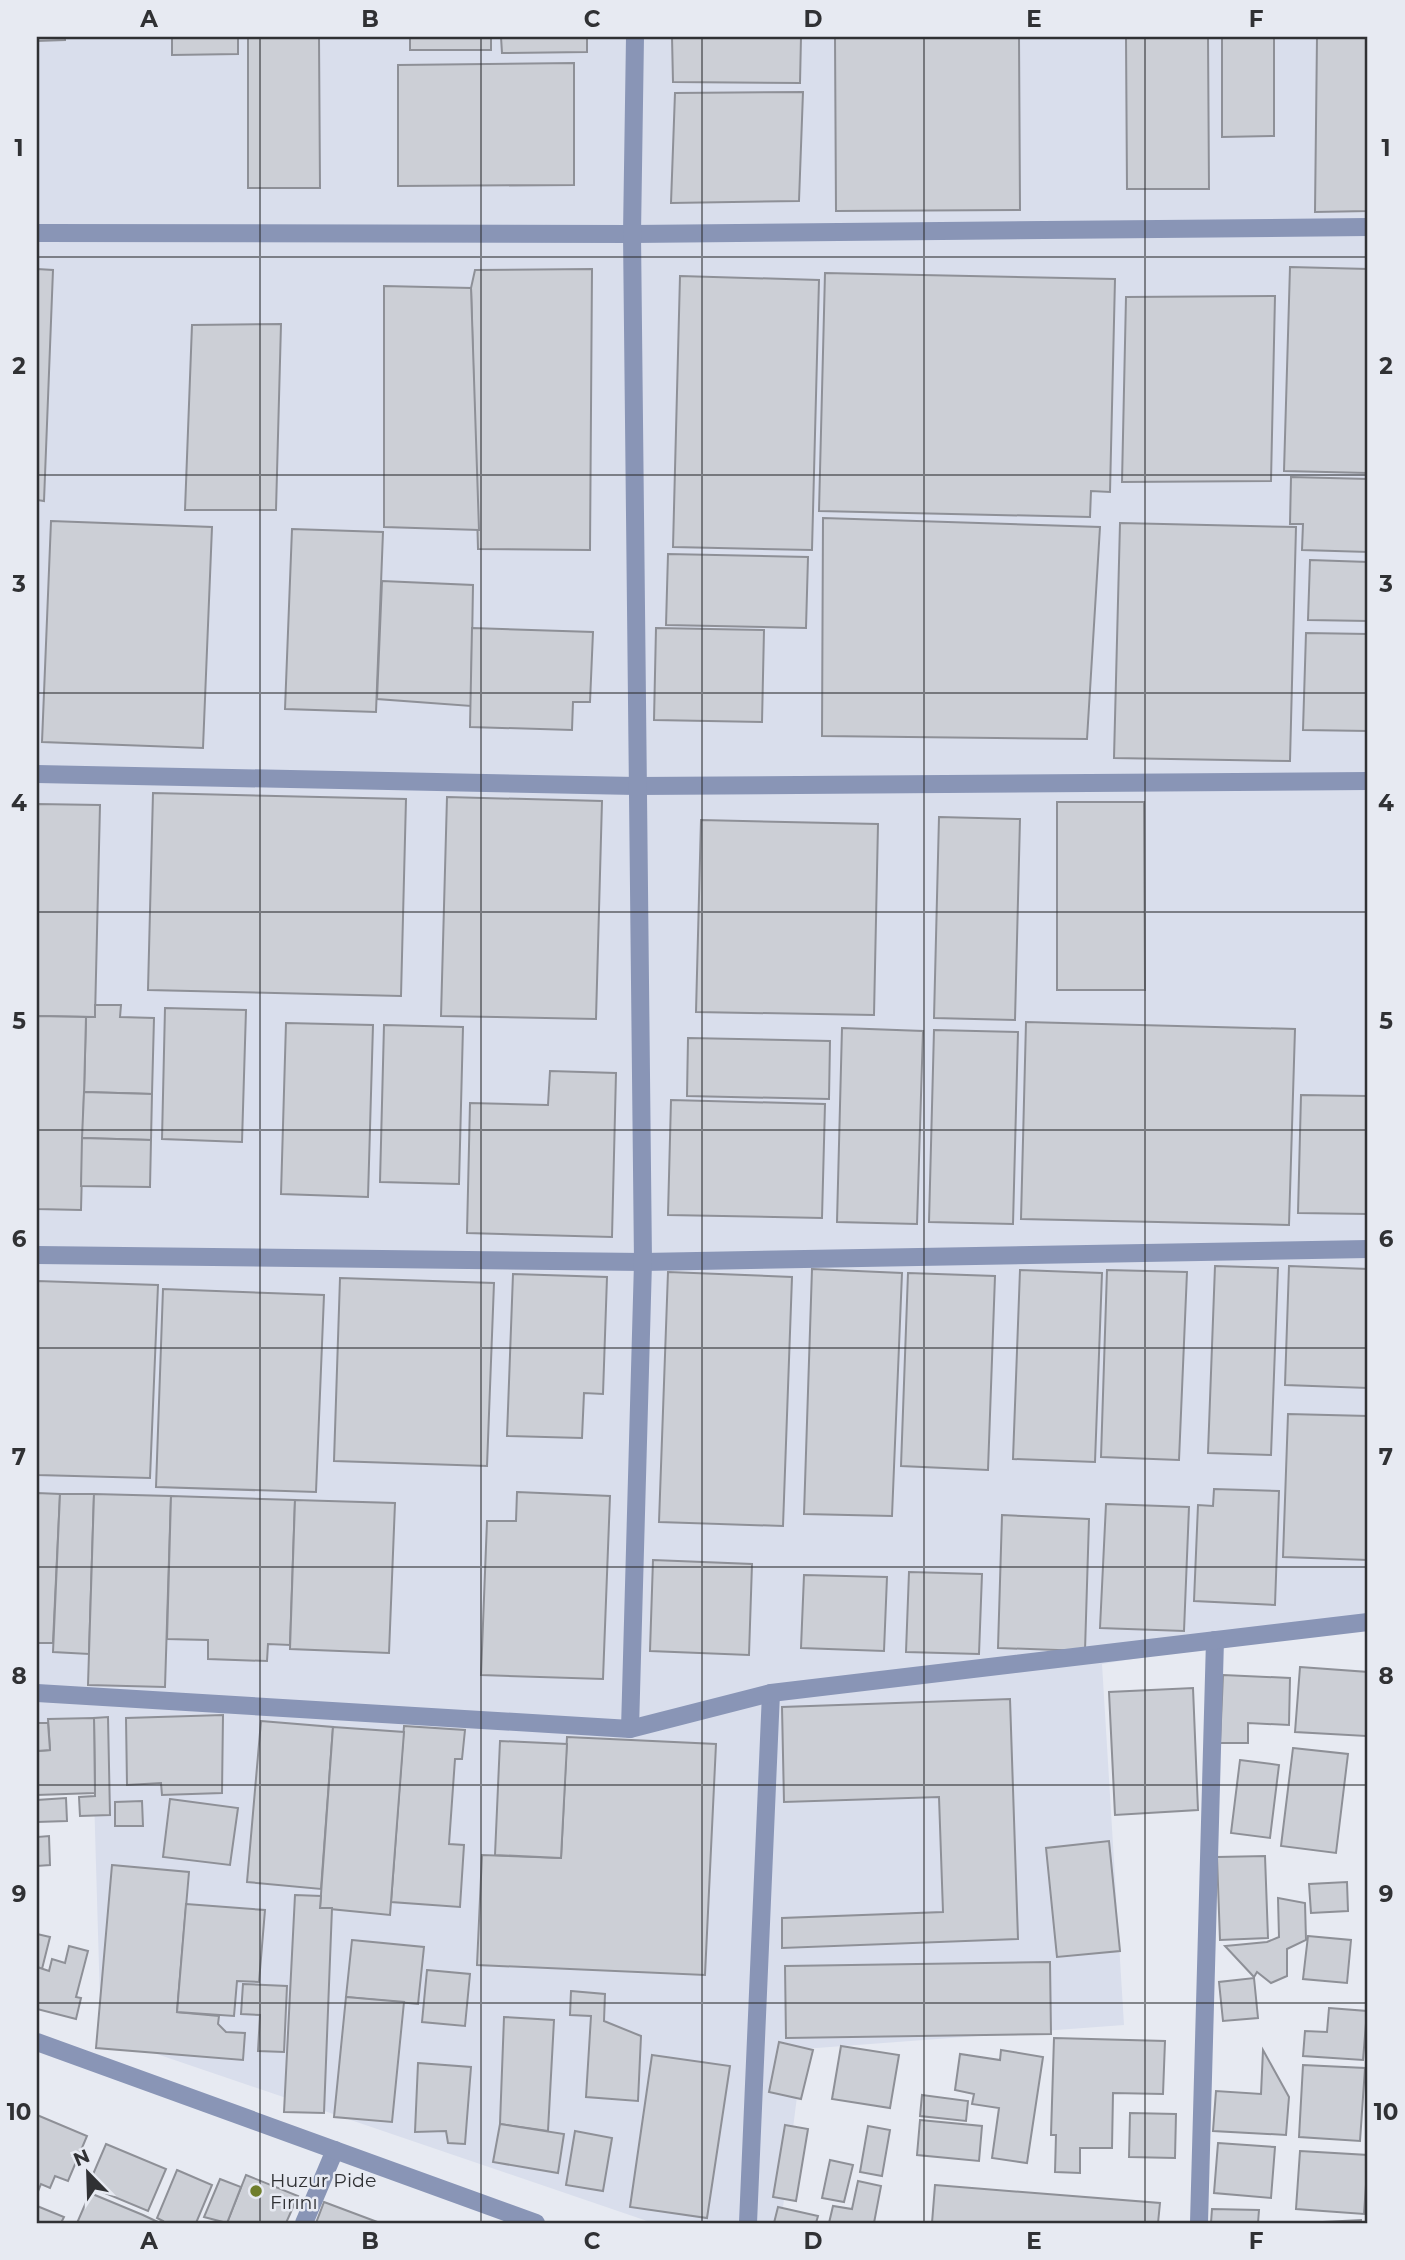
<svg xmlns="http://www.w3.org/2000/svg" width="1405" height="2260" font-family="Montserrat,sans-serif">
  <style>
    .built { fill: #d9deec }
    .building { fill: #cccfd6; stroke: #8e9097; stroke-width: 2 }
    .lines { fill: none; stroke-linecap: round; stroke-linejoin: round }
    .minor { stroke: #8995b6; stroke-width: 18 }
    .tertiary { stroke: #8995b6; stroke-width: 18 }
    .grid { fill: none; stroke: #303134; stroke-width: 2; stroke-opacity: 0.55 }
    .poi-dot { fill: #6f7e2c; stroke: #e7eaf2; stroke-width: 2.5 }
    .labels { text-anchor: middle; stroke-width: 5; stroke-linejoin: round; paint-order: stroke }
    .poi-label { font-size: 19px; fill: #303134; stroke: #e7eaf2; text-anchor: start }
    .neatline { fill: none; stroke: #303134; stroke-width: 2.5 }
    .grid-label { font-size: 23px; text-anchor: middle; font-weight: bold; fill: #303134 }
  </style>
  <rect width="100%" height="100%" fill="#e7eaf2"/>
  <path class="built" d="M37,37H1368V1621L1102,1664L1124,2025L803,2049L781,2223H653L101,2035L92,1728L37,1725Z"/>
  <g class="building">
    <path d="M37,37H65V40L37,41Z"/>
    <path d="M172,37H238V54L172,55Z"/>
    <path d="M248,37H319L320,188H248Z"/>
    <rect x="410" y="37" width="81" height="13"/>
    <path d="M501,37H587V52L502,53Z"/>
    <path d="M672,37H801L800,83L673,82Z"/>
    <path d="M835,37H1019L1020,210L836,211Z"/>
    <path d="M1126,37H1208L1209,189H1127Z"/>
    <path d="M1222,37H1274V136L1222,137Z"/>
    <path d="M1317,37H1368V211L1315,212Z"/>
    <path d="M574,63V185L398,186V65Z"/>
    <path d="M803,92L799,201L671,203L675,93Z"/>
    <path d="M1290,267L1368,269V473L1284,471Z"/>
    <path d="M37,269L53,270L44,501L37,500Z"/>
    <path d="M592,269L590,550L478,549L471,288L475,270Z"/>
    <path d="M825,273L1115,279L1110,492L1091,491L1090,517L819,511Z"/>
    <path d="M680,276L819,280L812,550L673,547Z"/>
    <path d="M384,286L471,288L479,530L384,527Z"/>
    <path d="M1275,296L1271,481L1122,482L1126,297Z"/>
    <path d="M281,324L276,510H185L192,325Z"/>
    <path d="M1291,477L1368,479V552L1302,550L1303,524H1290Z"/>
    <path d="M823,518L1100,527L1087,739L822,736Z"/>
    <path d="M51,521L212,527L203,748L42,742Z"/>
    <path d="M1120,523L1296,527L1290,761L1114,758Z"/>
    <path d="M292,529L383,532L376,712L285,709Z"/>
    <path d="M668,554L808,557L806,628L666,625Z"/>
    <path d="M1310,560L1368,562V621L1308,620Z"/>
    <path d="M382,581L473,585L471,706L377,699Z"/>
    <path d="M472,628L593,632L590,702H573L572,730L470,727Z"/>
    <path d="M656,628L764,630L762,722L654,720Z"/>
    <path d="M1306,633L1368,634V731L1303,730Z"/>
    <path d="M153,793L406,799L401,996L148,990Z"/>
    <path d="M447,797L602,801L596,1019L441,1016Z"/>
    <path d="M1057,802H1144L1145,990H1057Z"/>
    <path d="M37,804L100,805L95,1017L37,1016Z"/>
    <path d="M939,817L1020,819L1015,1020L934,1018Z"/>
    <path d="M701,820L878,824L874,1015L696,1012Z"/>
    <path d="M95,1005H121L120,1017L154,1018L152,1094L84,1092L86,1017H95Z"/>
    <path d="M165,1008L246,1010L242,1142L162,1139Z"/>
    <path d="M37,1016L86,1017L81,1210L37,1209Z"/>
    <path d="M1026,1022L1295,1029L1289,1225L1021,1219Z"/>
    <path d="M286,1023L373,1025L368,1197L281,1194Z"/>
    <path d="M384,1025L463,1027L459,1184L380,1182Z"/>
    <path d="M842,1028L923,1031L917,1224L837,1222Z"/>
    <path d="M934,1030L1018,1032L1013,1224L929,1222Z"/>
    <path d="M688,1038L830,1041L829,1099L687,1096Z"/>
    <path d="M550,1071L616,1073L612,1237L467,1233L470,1103L548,1105Z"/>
    <path d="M84,1092L152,1094L151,1140L82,1138Z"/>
    <path d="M1301,1095L1368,1096V1214L1298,1213Z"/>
    <path d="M671,1100L825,1104L822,1218L668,1215Z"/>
    <path d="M82,1138L151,1140L150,1187L81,1186Z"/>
    <path d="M1215,1266L1278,1268L1271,1455L1208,1453Z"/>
    <path d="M1289,1266L1368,1269V1388L1285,1385Z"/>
    <path d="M812,1269L902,1273L892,1516L804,1514Z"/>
    <path d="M1020,1270L1102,1273L1095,1462L1013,1459Z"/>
    <path d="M1107,1270L1187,1272L1179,1460L1101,1457Z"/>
    <path d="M668,1272L792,1277L783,1526L659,1522Z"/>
    <path d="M908,1273L995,1276L988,1470L901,1466Z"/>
    <path d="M513,1274L607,1277L603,1394L584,1393L582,1438L507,1436Z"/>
    <path d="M340,1278L494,1283L487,1466L334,1461Z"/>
    <path d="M37,1281L158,1285L150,1478L37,1475Z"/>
    <path d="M163,1289L324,1295L316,1492L156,1487Z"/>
    <path d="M1288,1414L1368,1416V1560L1283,1557Z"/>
    <path d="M1214,1489L1279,1491L1275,1605L1194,1601L1198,1505L1213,1506Z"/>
    <path d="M517,1492L610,1496L603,1679L481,1675L487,1521H516Z"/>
    <path d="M37,1493L60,1494L53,1643H37Z"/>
    <path d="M60,1494H94L89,1654L53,1652Z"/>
    <path d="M94,1494L171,1496L165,1687L88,1685Z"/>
    <path d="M171,1496L295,1500L290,1645L268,1644L267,1661L208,1659V1640L167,1639Z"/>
    <path d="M295,1500L395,1503L389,1653L290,1649Z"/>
    <path d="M1106,1504L1189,1507L1184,1631L1100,1628Z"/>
    <path d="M1002,1515L1089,1519L1085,1651L998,1648Z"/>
    <path d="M653,1560L752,1564L749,1655L650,1651Z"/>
    <path d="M909,1572L982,1574L979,1654L906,1652Z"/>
    <path d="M804,1575L887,1577L884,1651L801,1648Z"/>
    <path d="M1300,1667L1368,1672L1366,1736L1295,1732Z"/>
    <path d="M1223,1675L1290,1678L1289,1725L1248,1723V1743H1220Z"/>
    <path d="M1193,1688L1198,1810L1115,1815L1109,1692Z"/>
    <path d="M1010,1699L1018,1939L782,1948V1918L943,1912L939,1797L784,1802L782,1707Z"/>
    <path d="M223,1715L222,1793L162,1795L161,1783L127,1785L126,1718Z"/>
    <path d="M108,1717L110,1815L80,1816L79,1797L95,1796L94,1718Z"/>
    <path d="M94,1718L95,1793L37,1795V1751L50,1750L48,1719Z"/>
    <path d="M261,1721L333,1727L321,1889L247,1882Z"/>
    <path d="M37,1723H48L50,1750L37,1751Z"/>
    <path d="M404,1726L465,1730L462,1759H455L449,1844L464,1845L460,1907L391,1902Z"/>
    <path d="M333,1727L404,1732L390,1915L320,1908Z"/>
    <path d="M567,1737L716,1744L705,1975L477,1965L482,1855L561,1858Z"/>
    <path d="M500,1741L567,1744L561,1858L495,1855Z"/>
    <path d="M1293,1748L1348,1754L1336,1853L1281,1846Z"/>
    <path d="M1240,1760L1279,1765L1270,1838L1231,1833Z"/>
    <path d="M66,1798L67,1821L37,1822V1800Z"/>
    <path d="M170,1799L238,1808L230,1865L163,1857Z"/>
    <path d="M142,1801L143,1826H115V1802Z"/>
    <path d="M37,1823L38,1837L49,1836L50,1865L37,1866Z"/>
    <path d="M1109,1841L1120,1951L1057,1957L1046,1848Z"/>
    <path d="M1265,1856L1268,1938L1220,1940L1217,1857Z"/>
    <path d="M112,1865L189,1872L177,2012L219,2016L218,2024L226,2032L245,2033L243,2060L96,2048Z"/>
    <path d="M1347,1882L1348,1911L1311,1913L1309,1884Z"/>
    <path d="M295,1895L321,1896L320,1908H332L324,2113L284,2112Z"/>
    <path d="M1278,1898L1305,1903L1306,1940L1287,1949V1976L1271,1983L1257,1972L1254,1977L1225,1946L1267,1942L1279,1937Z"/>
    <path d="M186,1904L265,1910L259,1982L237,1981L234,2016L177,2012Z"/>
    <path d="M37,1934L50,1937L42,1969L37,1967Z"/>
    <path d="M1308,1936L1351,1940L1347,1983L1303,1979Z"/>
    <path d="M352,1940L424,1947L418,2004L346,1997Z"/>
    <path d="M69,1946L88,1951L76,1997L81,1998L76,2019L37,2009V1967L49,1971L52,1959L65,1963Z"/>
    <path d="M1050,1962L1051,2034L786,2038L785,1966Z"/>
    <path d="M427,1970L470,1974L465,2026L422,2022Z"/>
    <path d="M1254,1978L1258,2018L1223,2021L1219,1982Z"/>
    <path d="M243,1984L287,1986L284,2052L258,2051L260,2015L241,2014Z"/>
    <path d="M571,1991L605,1994L604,2021L641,2036L638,2101L586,2097L591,2016L570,2015Z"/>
    <path d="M346,1997L404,2002L392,2122L334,2117Z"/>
    <path d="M1329,2008L1367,2011L1363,2060L1303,2056L1305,2031L1327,2032Z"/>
    <path d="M504,2017L554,2020L548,2131L500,2124Z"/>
    <path d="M1054,2038L1165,2041L1163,2094L1113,2093L1112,2148H1080V2173L1055,2172L1056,2135H1051Z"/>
    <path d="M779,2042L813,2050L801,2099L769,2092Z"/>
    <path d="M841,2046L899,2055L890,2108L832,2099Z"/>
    <path d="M1001,2050L1043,2057L1027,2163L992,2158L999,2108L972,2104L974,2094L955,2090L960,2054L1000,2060Z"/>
    <path d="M1263,2050L1289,2097L1286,2135L1213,2131L1216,2091L1261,2094Z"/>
    <path d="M652,2055L730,2066L707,2218L630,2207Z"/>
    <path d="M418,2063L471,2067L465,2144L448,2143L446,2131L415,2132Z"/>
    <path d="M1303,2065L1365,2068L1360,2141L1299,2137Z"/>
    <path d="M922,2095L968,2101L966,2121L920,2116Z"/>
    <path d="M1130,2113L1176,2114L1175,2158L1129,2157Z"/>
    <path d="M37,2115L87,2136L68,2181L55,2176L50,2188L41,2184L37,2194Z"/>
    <path d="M920,2120L982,2126L979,2161L917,2155Z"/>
    <path d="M500,2124L564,2134L558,2173L493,2162Z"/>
    <path d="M785,2125L808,2129L796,2201L773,2197Z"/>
    <path d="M868,2126L890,2130L882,2176L860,2172Z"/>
    <path d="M575,2131L612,2138L603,2191L566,2185Z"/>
    <path d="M1218,2143L1275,2147L1271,2198L1214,2193Z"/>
    <path d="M106,2144L166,2169L148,2211L88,2186Z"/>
    <path d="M1300,2151L1368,2155L1364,2214L1296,2209Z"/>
    <path d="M830,2160L853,2165L844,2202L822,2198Z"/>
    <path d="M177,2170L212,2185L196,2223H162L163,2221L157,2218Z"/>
    <path d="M246,2175L298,2196L286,2223H227Z"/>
    <path d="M220,2179L241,2187L227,2223L204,2217Z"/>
    <path d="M858,2181L881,2186L874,2223H829L833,2206L852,2209Z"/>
    <path d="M935,2185L1160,2203L1158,2223H932Z"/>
    <path d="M90,2193L143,2215L160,2223H77Z"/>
    <path d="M324,2202L380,2223H316Z"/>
    <path d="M37,2206L64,2217L61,2223H37Z"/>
    <path d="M778,2207L818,2216L816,2223H774Z"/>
    <path d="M1212,2209L1259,2210L1258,2223H1211Z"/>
    <path d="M1361,2220V2223H1303Z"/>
  </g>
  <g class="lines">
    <g class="minor">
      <path d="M37,233L632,234L1368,227"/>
      <path d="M37,774L636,786L1368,781"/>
      <path d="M37,1255L643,1262L1368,1249"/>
      <path d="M630,1729L643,1262L632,234L635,37"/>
      <path d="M304,2223L335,2150"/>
      <path d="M748,2223L771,1693"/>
      <path d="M1199,2223L1215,1640"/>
    </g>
    <g class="tertiary">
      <path d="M37,1693L630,1729L771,1693L1368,1622"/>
      <path d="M37,2042L536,2223"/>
    </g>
  </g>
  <path class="grid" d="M260,37V2223M481,37V2223M702,37V2223M924,37V2223M1145,37V2223M37,257H1368M37,475H1368M37,693H1368M37,912H1368M37,1130H1368M37,1348H1368M37,1567H1368M37,1785H1368M37,2003H1368"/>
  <circle class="poi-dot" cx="256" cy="2191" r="7"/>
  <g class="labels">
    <g class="poi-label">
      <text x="270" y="2187">Huzur Pide<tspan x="270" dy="22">Fırını</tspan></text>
    </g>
  </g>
  <rect width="1405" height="2260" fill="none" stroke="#e7eaf2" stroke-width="77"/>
  <g transform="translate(88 2173) rotate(337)" stroke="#e7eaf2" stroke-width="5" paint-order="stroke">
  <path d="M0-5L12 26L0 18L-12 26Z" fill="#303134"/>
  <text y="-10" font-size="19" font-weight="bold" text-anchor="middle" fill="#303134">N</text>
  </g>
  <rect x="38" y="38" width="1328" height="2184" class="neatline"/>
  <g class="grid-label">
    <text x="149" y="27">A</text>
    <text x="370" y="27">B</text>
    <text x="592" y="27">C</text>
    <text x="813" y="27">D</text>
    <text x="1034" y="27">E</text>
    <text x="1256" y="27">F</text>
    <text x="19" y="156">1</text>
    <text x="1386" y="156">1</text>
    <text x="19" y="374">2</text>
    <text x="1386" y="374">2</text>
    <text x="19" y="592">3</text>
    <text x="1386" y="592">3</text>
    <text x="19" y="811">4</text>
    <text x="1386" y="811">4</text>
    <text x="19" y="1029">5</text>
    <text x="1386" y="1029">5</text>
    <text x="19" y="1247">6</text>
    <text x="1386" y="1247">6</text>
    <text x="19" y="1465">7</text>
    <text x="1386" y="1465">7</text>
    <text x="19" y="1684">8</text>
    <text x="1386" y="1684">8</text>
    <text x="19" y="1902">9</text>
    <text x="1386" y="1902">9</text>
    <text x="19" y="2120">10</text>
    <text x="1386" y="2120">10</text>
    <text x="149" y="2249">A</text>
    <text x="370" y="2249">B</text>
    <text x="592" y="2249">C</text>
    <text x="813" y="2249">D</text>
    <text x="1034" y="2249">E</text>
    <text x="1256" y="2249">F</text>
  </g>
</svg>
